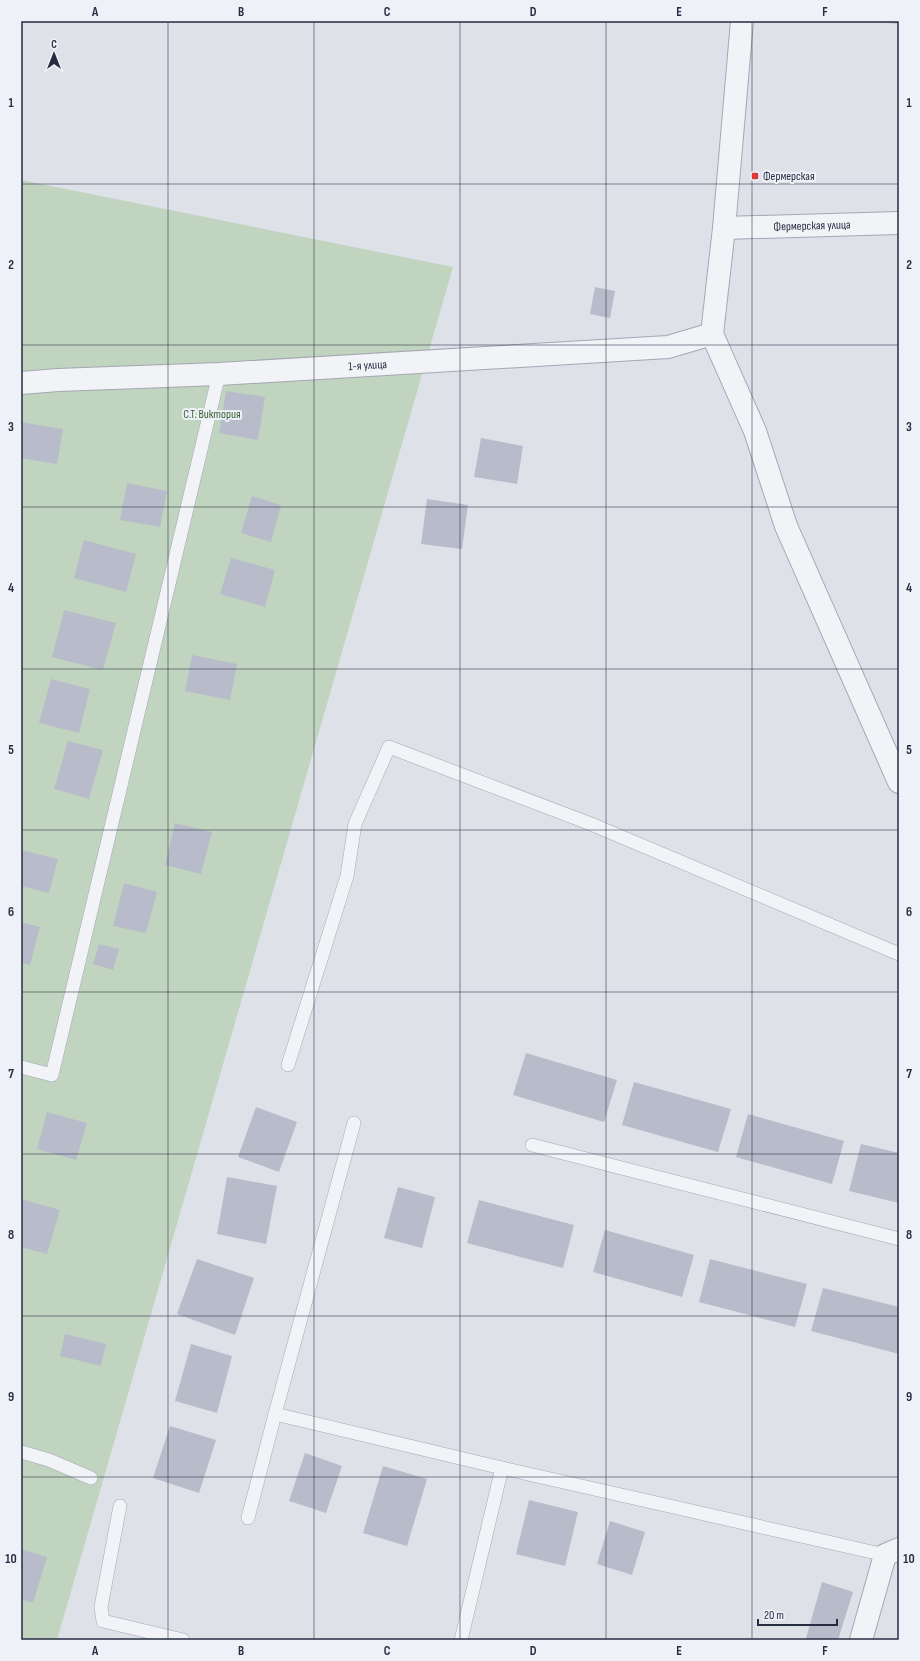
<svg xmlns="http://www.w3.org/2000/svg" width="920" height="1661" font-family="'Sofia Sans Condensed',sans-serif">
  <style>
    .green { fill: #c1d4bf }
    .building { fill: #b8bcca }
    .lines { fill: none; stroke-linecap: round; stroke-linejoin: round }
    .lane-casing { stroke: #a4a7b4; stroke-width: 14 }
    .street-casing { stroke: #a4a7b4; stroke-width: 24 }
    .lane { stroke: #f2f3f7; stroke-width: 13 }
    .street { stroke: #f2f3f7; stroke-width: 22 }
    .grid { fill: none; stroke: #262c42; stroke-width: 1; stroke-opacity: 0.55 }
    .poi-dot { fill: #d9393b; stroke: #eef1f7; stroke-width: 1.5 }
    .labels { text-anchor: middle; stroke-width: 4; stroke-linejoin: round; paint-order: stroke }
    .poi-label { font-size: 12px; fill: #262c42; stroke: #eef1f7; text-anchor: start }
    .street-label { font-size: 12px; fill: #262c42; stroke: #eef1f7 }
    .park-label { font-size: 12px; fill: #355e32; stroke: #eef1f7 }
    .neatline { fill: none; stroke: #262c42; stroke-width: 1.5 }
    .grid-label { font-size: 13px; text-anchor: middle; font-weight: bold; fill: #262c42 }
  </style>
  <rect width="100%" height="100%" fill="#dfe1e9"/>
  <path class="green" d="M21,180L453,267L57,1640H21Z"/>
  <g class="building">
    <path d="M873,21H899V24L873,22Z"/>
    <path d="M595,287L615,291L610,318L590,314Z"/>
    <path d="M226,391L265,397L258,440L219,433Z"/>
    <path d="M21,422L63,429L57,464L21,458Z"/>
    <path d="M481,438L523,446L517,484L474,477Z"/>
    <path d="M127,483L167,491L160,527L120,520Z"/>
    <path d="M252,496L281,505L271,542L241,533Z"/>
    <path d="M427,499L468,505L462,549L421,544Z"/>
    <path d="M84,540L136,554L126,592L74,578Z"/>
    <path d="M231,558L275,570L265,607L220,594Z"/>
    <path d="M64,610L116,623L103,670L52,657Z"/>
    <path d="M192,655L237,664L230,700L185,691Z"/>
    <path d="M51,679L90,689L79,733L39,723Z"/>
    <path d="M68,741L103,750L89,799L54,789Z"/>
    <path d="M175,823L212,832L201,874L165,865Z"/>
    <path d="M21,850L58,859L49,893L21,886Z"/>
    <path d="M124,883L157,892L146,933L113,926Z"/>
    <path d="M21,922L40,927L30,965L21,963Z"/>
    <path d="M99,944L119,949L113,970L93,964Z"/>
    <path d="M526,1053L617,1080L604,1122L513,1095Z"/>
    <path d="M634,1082L731,1109L718,1152L622,1125Z"/>
    <path d="M256,1107L297,1122L279,1172L238,1157Z"/>
    <path d="M47,1112L87,1123L76,1160L37,1149Z"/>
    <path d="M748,1114L844,1141L832,1184L736,1157Z"/>
    <path d="M861,1144L899,1153V1203L849,1191Z"/>
    <path d="M227,1177L277,1186L266,1244L217,1234Z"/>
    <path d="M398,1187L435,1197L422,1248L384,1238Z"/>
    <path d="M21,1199L60,1210L47,1254L21,1247Z"/>
    <path d="M479,1200L574,1225L563,1268L467,1243Z"/>
    <path d="M605,1230L694,1255L682,1297L593,1272Z"/>
    <path d="M197,1259L254,1278L235,1335L177,1314Z"/>
    <path d="M710,1259L807,1284L795,1327L699,1302Z"/>
    <path d="M823,1288L899,1307V1354L811,1331Z"/>
    <path d="M65,1334L106,1344L101,1366L60,1356Z"/>
    <path d="M191,1344L232,1356L217,1413L175,1401Z"/>
    <path d="M170,1426L216,1440L199,1493L153,1478Z"/>
    <path d="M305,1453L342,1466L326,1513L289,1501Z"/>
    <path d="M383,1466L427,1479L407,1546L363,1533Z"/>
    <path d="M529,1500L578,1512L565,1566L516,1554Z"/>
    <path d="M610,1521L645,1532L632,1575L597,1564Z"/>
    <path d="M21,1549L47,1557L33,1603L21,1599Z"/>
    <path d="M822,1582L853,1592L838,1640H812L806,1638Z"/>
  </g>
  <g class="lines">
    <g class="lane-casing">
      <g id="lane">
        <path d="M288,1065L347,876L355,824L389,747L591,824L899,954"/>
        <path d="M21,1067L52,1075L219,374"/>
        <path d="M532,1145L899,1239"/>
        <path d="M275,1414L502,1468L885,1555"/>
        <path d="M21,1452L49,1460L91,1478"/>
        <path d="M120,1506L101,1607L103,1621L183,1640"/>
        <path d="M248,1518L275,1414L354,1123"/>
        <path d="M461,1640L502,1468"/>
      </g>
    </g>
    <g class="street-casing">
      <g id="street">
        <path d="M742,21L724,228L712,334L755,431L786,526L899,782"/>
        <path id="s1" d="M724,228L899,223"/>
        <path id="s2" d="M21,383L58,380L219,374L668,347L712,334"/>
        <path d="M861,1640L885,1555L899,1549"/>
      </g>
    </g>
    <use href="#lane" class="lane"/>
    <use href="#street" class="street"/>
  </g>
  <path class="grid" d="M168,21V1640M314,21V1640M460,21V1640M606,21V1640M752,21V1640M21,184H899M21,345H899M21,507H899M21,669H899M21,830H899M21,992H899M21,1154H899M21,1316H899M21,1477H899"/>
  <rect class="poi-dot" x="751" y="172" width="8" height="8" rx="2"/>
  <g class="labels">
    <g class="poi-label">
      <text x="763" y="180">Фермерская</text>
    </g>
    <g class="street-label">
      <text dy="4" stroke="none"><textPath href="#s1" startOffset="88">Фермерская улица</textPath></text>
      <text dy="4" stroke="none"><textPath href="#s2" startOffset="347">1-я улица</textPath></text>
    </g>
    <g class="park-label">
      <text x="212" y="418">С.Т. Виктория</text>
    </g>
  </g>
  <rect width="920" height="1661" fill="none" stroke="#eef1f7" stroke-width="44"/>
  <g transform="translate(54 54)" stroke="#eef1f7" stroke-width="3" paint-order="stroke">
  <path d="M0-3L7 15L0 10L-7 15Z" fill="#262c42"/>
  <text y="-6" font-size="11" font-weight="bold" text-anchor="middle" fill="#262c42">С</text>
  </g>
  <path d="M758 1619v6h79v-6" fill="none" stroke="#262c42" stroke-width="2"/>
  <text x="764" y="1619" font-size="12" fill="#262c42" stroke="#eef1f7" stroke-width="3" paint-order="stroke">20 m</text>
  <rect x="22" y="22" width="876" height="1617" class="neatline"/>
  <g class="grid-label">
    <text x="95" y="16">A</text>
    <text x="241" y="16">B</text>
    <text x="387" y="16">C</text>
    <text x="533" y="16">D</text>
    <text x="679" y="16">E</text>
    <text x="825" y="16">F</text>
    <text x="11" y="107">1</text>
    <text x="909" y="107">1</text>
    <text x="11" y="269">2</text>
    <text x="909" y="269">2</text>
    <text x="11" y="431">3</text>
    <text x="909" y="431">3</text>
    <text x="11" y="592">4</text>
    <text x="909" y="592">4</text>
    <text x="11" y="754">5</text>
    <text x="909" y="754">5</text>
    <text x="11" y="916">6</text>
    <text x="909" y="916">6</text>
    <text x="11" y="1078">7</text>
    <text x="909" y="1078">7</text>
    <text x="11" y="1239">8</text>
    <text x="909" y="1239">8</text>
    <text x="11" y="1401">9</text>
    <text x="909" y="1401">9</text>
    <text x="11" y="1563">10</text>
    <text x="909" y="1563">10</text>
    <text x="95" y="1655">A</text>
    <text x="241" y="1655">B</text>
    <text x="387" y="1655">C</text>
    <text x="533" y="1655">D</text>
    <text x="679" y="1655">E</text>
    <text x="825" y="1655">F</text>
  </g>
</svg>
